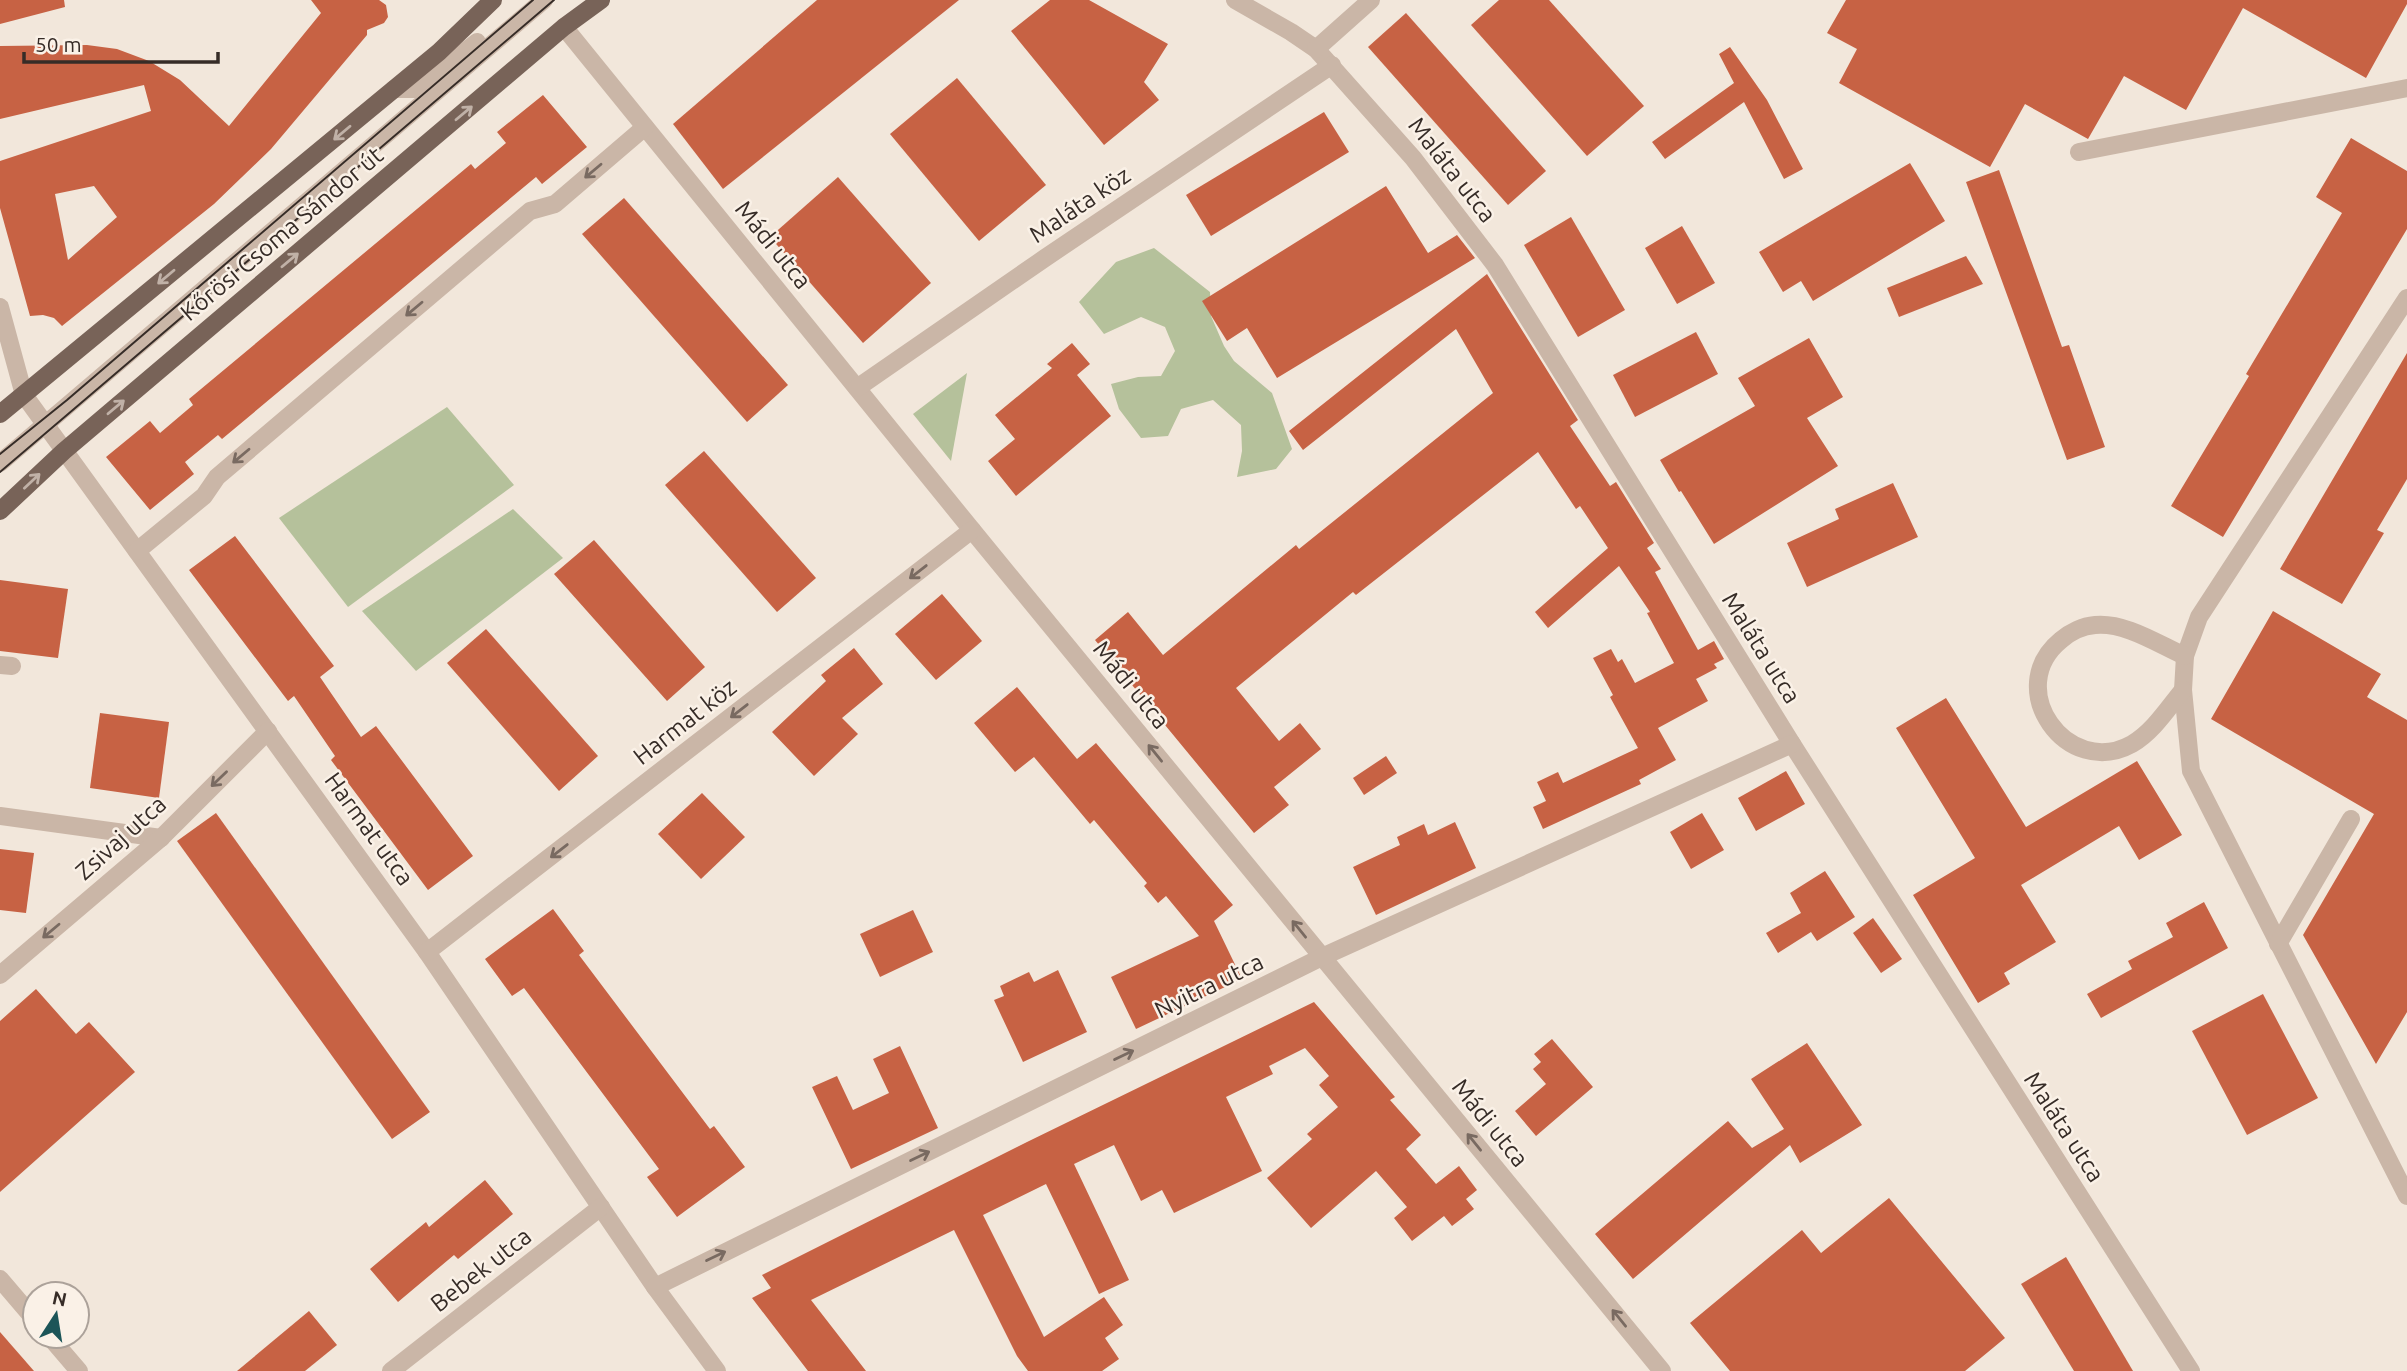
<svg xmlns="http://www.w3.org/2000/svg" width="2407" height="1371" font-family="Ubuntu,sans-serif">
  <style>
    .green { fill: #b5c19b }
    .building { fill: #c76244; fill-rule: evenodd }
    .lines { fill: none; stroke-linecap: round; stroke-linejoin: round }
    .minor { stroke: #cab6a7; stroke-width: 18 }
    .major { stroke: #786358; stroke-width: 18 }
    .tram { stroke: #362c27; stroke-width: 2 }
    .oneway { stroke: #c0b1a7 }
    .oneway2 { stroke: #796a61 }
    .labels { text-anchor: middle; stroke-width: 5; stroke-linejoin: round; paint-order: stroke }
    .street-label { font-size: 24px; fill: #362c27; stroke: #faf1e7 }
  </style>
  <rect width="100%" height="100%" fill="#f2e7db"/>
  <g class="green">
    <path d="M1154,248L1210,292L1211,316L1224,346L1234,361L1272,393L1292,449L1276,469L1237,477L1242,451L1241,425L1213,400L1181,409L1168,436L1141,438L1119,409L1111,384L1138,377L1161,376L1175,351L1165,327L1141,317L1104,334L1079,302L1116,262Z"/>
    <path d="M967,373L951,461L913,414Z"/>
    <path d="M447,407L514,485L348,607L279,518Z"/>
    <path d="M513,509L563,558L416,671L362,611Z"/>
  </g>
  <g class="building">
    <path d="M0,0H64L65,7L0,24Z"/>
    <path d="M311,0H379L386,5L388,17L384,23L367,30V35L271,149L214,204L62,326L54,318L43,315L30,316L0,208V161L151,111L144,85L0,119V46L87,45L117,49L149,61L180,80L229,126L321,13ZM94,186L117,217L68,260L55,194Z"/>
    <path d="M817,0H959L723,189L673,124Z"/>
    <path d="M1050,0H1089L1168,44L1144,82L1159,100L1104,145L1011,31Z"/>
    <path d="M1499,0H1549L1644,106L1587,156L1471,25Z"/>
    <path d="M1846,0H2407V4L2366,78L2243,8L2186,110L2124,76L2088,139L2025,104L1990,167L1839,83L1857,49L1827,33Z"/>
    <path d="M1406,13L1546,171L1508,205L1368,47Z"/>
    <path d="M1730,47L1767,100L1803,169L1784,179L1744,102L1665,159L1652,142L1734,83L1719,54Z"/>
    <path d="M957,78L1046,185L979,241L890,134Z"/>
    <path d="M543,95L587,147L542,184L536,177L222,439L218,435L185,462L194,474L150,510L106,457L150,421L160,433L193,405L189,399L471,164L475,169L506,143L497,132Z"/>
    <path d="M1324,112L1349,152L1211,236L1186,195Z"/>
    <path d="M2351,138L2407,171V229L2223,537L2171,506L2249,376L2246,374L2342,213L2316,197Z"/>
    <path d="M1910,163L1945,221L1813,301L1801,281L1783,292L1759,252Z"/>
    <path d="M1999,170L2062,347L2069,345L2105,447L2067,460L1966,182Z"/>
    <path d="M838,177L931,283L863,343L770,237Z"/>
    <path d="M1386,186L1428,253L1457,235L1475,258L1277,378L1247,328L1227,341L1202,301Z"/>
    <path d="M624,198L788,385L747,422L582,234Z"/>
    <path d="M1571,217L1625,310L1578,337L1524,245Z"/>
    <path d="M1682,226L1715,283L1677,304L1645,248Z"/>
    <path d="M1966,256L1983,284L1899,317L1887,288Z"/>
    <path d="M1487,274L1578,420L1570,426L1610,486L1616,482L1654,543L1647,548L1661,569L1655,572L1698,650L1714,641L1724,659L1714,664L1717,668L1696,679L1708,701L1658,728L1676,760L1639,780L1641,784L1543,829L1533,807L1546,801L1537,782L1558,772L1563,783L1638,748L1610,697L1613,695L1593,658L1611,649L1618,662L1622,659L1635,683L1674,663L1647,613L1650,612L1619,566L1548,628L1535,612L1608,548L1580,506L1576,509L1538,452L1356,595L1353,592L1236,688L1279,741L1300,723L1321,749L1274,787L1289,805L1254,833L1095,640L1128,612L1163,655L1296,545L1299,549L1493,393L1456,329L1303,450L1289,431Z"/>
    <path d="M1696,332L1718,374L1635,417L1613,375Z"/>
    <path d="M1809,338L1843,397L1807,418L1838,466L1714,544L1681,491L1679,492L1660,460L1755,406L1738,378Z"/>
    <path d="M1072,343L1090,364L1077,375L1111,416L1016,496L988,461L1015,439L995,415L1052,368L1047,364Z"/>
    <path d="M2407,353V479L2377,530L2384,533L2342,604L2280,569Z"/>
    <path d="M704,451L816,578L777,612L665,485Z"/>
    <path d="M1893,483L1918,537L1807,587L1787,543L1839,519L1835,509Z"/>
    <path d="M235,536L334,666L320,677L361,737L376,726L473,856L428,890L331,760L335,756L294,696L288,701L189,570Z"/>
    <path d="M594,540L705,667L667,701L554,574Z"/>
    <path d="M0,580L68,589L58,658L0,651Z"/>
    <path d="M942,594L982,641L936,680L895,634Z"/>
    <path d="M2273,611L2381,674L2367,697L2407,720V1012L2376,1064L2303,935L2374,814L2211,719Z"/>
    <path d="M486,629L598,756L559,791L447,663Z"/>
    <path d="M854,648L883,684L842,718L858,734L814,776L772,732L826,681L821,675Z"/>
    <path d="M1017,687L1077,759L1096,743L1233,905L1214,921L1242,979L1136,1029L1111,977L1199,936L1166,896L1158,903L1144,886L1147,883L1094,820L1090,824L1034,757L1015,772L974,723Z"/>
    <path d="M1946,698L2026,827L2137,761L2182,835L2139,860L2119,826L2021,885L2056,942L2004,973L2010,984L1978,1003L1913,895L1975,858L1896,728Z"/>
    <path d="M100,713L169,722L159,798L90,788Z"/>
    <path d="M1386,756L1397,773L1364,795L1353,778Z"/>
    <path d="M1786,771L1805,804L1756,831L1738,798Z"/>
    <path d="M702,793L745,837L701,879L658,834Z"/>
    <path d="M216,813L430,1112L392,1139L177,841Z"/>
    <path d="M1702,813L1724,850L1691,869L1670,832Z"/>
    <path d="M1455,822L1476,868L1376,915L1353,867L1400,845L1397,837L1424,824L1428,835Z"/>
    <path d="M0,849L34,853L26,913L0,910Z"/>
    <path d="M1825,871L1855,917L1817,941L1811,932L1778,953L1766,933L1801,913L1790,893Z"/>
    <path d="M2204,902L2228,948L2101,1018L2087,994L2132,969L2128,961L2173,937L2166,923Z"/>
    <path d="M553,909L584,951L579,955L710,1129L714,1126L745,1167L677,1217L647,1177L659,1169L524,988L512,996L485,959Z"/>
    <path d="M913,910L933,952L880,977L860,934Z"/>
    <path d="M1873,918L1902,959L1881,973L1853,933Z"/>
    <path d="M1058,970L1087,1032L1023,1062L994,1000L1004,996L1000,986L1029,972L1034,982Z"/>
    <path d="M36,989L76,1034L89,1022L135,1072L0,1192V1021Z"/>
    <path d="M2263,994L2318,1098L2247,1135L2192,1031Z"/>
    <path d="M1314,1002L1395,1097L1390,1100L1421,1135L1406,1149L1436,1184L1459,1166L1477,1190L1466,1199L1474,1209L1452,1226L1444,1216L1412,1241L1394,1218L1407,1207L1376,1171L1311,1228L1267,1178L1312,1139L1307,1134L1338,1107L1319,1085L1329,1076L1305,1048L1269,1066L1273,1074L1226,1097L1262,1171L1174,1213L1162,1190L1141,1201L1114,1145L1074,1164L1129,1280L1099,1294L1046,1184L983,1215L1044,1337L1104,1297L1123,1325L1105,1338L1119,1359L1102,1371H1028L1017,1356L954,1230L811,1300L866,1371H808L752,1298L771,1288L762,1275L1027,1142Z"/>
    <path d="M1552,1039L1593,1087L1536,1136L1515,1111L1546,1084L1533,1069L1541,1062L1534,1054Z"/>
    <path d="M1807,1043L1862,1125L1800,1163L1790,1145L1633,1279L1595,1234L1728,1121L1752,1148L1784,1129L1751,1079Z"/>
    <path d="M900,1046L938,1128L851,1169L812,1087L837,1076L853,1110L889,1093L873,1059Z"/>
    <path d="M485,1180L513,1214L458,1259L454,1255L398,1302L370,1269L426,1222L429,1227Z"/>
    <path d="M1889,1198L2005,1338L1965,1371H1730L1690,1323L1802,1230L1821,1253Z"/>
    <path d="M2066,1257L2133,1371H2074L2021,1284Z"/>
    <path d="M309,1311L337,1345L305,1371H237Z"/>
    <path d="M0,1332L34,1371H0Z"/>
  </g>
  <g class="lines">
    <g class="minor">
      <path d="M1235,0L1291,32L1316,49L1413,158L1495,265L1792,744L2191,1371"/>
      <path d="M564,27L972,530L1662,1371"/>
      <path d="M1316,49L1371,0"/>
      <path d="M394,89H417L477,42"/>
      <path d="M2079,152L2407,88"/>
      <path d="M2407,298L2199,617L2185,656L2183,690L2191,771L2407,1196"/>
      <path d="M0,307L24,395L427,952L655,1287L717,1371"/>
      <path d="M857,388L1045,258L1332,65"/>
      <path d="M0,463L544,0"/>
      <path d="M137,551L204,496L217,477L530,211L555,204L645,127"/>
      <path d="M0,665L12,666"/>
      <path d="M2183,690C2168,708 2153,732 2132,744C2067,780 2002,688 2061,640C2070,632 2083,626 2095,625C2125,622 2158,644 2185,656"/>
      <path d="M0,816L161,838"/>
      <path d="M2278,944L2351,819"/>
      <path d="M427,952L972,530"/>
      <path d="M0,975L161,838L268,731"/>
      <path d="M0,1279L35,1320"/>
      <path d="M655,1287L1322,957L1792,744"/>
      <path d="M49,1336L79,1371"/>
      <path d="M391,1371L601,1207"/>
    </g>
    <g class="major">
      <path d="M0,414L439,52L493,0"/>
      <path d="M0,511L64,451L564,27L601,0"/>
    </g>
    <g class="tram">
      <path d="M0,454L67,400L533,0"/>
      <path d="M0,472L554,0"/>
    </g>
  </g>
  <defs><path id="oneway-shaft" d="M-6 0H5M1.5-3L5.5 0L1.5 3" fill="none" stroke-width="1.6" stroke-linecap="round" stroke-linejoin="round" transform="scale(1.75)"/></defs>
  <g class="oneway">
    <use href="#oneway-shaft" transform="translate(464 113) rotate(-40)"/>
    <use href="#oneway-shaft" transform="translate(342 133) rotate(140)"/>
    <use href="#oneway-shaft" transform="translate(290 260) rotate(-40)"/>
    <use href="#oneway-shaft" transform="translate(166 277) rotate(140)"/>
    <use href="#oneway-shaft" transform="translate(116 407) rotate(-40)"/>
    <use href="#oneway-shaft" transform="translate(32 481) rotate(-43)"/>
  </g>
  <g class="oneway2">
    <use href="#oneway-shaft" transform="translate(593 171) rotate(140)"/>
    <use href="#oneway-shaft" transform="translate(414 309) rotate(140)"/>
    <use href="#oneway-shaft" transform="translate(241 456) rotate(140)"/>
    <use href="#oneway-shaft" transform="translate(918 572) rotate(142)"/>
    <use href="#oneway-shaft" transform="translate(739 711) rotate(142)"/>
    <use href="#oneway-shaft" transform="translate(1155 753) rotate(-129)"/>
    <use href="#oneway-shaft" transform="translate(219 779) rotate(136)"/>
    <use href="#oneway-shaft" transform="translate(559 851) rotate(142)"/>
    <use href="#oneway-shaft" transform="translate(1299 929) rotate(-129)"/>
    <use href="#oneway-shaft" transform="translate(51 931) rotate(140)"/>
    <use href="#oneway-shaft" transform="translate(1124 1055) rotate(-26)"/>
    <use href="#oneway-shaft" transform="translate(1474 1142) rotate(-129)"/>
    <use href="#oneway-shaft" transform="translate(920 1156) rotate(-26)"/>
    <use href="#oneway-shaft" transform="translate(716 1256) rotate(-26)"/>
    <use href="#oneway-shaft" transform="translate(1619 1318) rotate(-129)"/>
  </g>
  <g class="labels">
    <g class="street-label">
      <text transform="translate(1452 170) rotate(52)" y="8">Maláta utca</text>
      <text transform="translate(1080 205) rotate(-34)" y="8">Maláta köz</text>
      <text transform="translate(282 234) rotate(-40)" y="8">Kőrösi Csoma Sándor út</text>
      <text transform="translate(773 245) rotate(51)" y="8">Mádi utca</text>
      <text transform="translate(1761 648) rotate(58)" y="8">Maláta utca</text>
      <text transform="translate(1131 685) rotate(51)" y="8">Mádi utca</text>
      <text transform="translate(685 722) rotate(-38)" y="8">Harmat köz</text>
      <text transform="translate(369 829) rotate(54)" y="8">Harmat utca</text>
      <text transform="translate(121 838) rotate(-42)" y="8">Zsivaj utca</text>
      <text transform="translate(1209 986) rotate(-26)" y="8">Nyitra utca</text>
      <text transform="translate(1490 1123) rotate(51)" y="8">Mádi utca</text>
      <text transform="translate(2064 1127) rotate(57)" y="8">Maláta utca</text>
      <text transform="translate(481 1270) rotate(-38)" y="8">Bebek utca</text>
    </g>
  </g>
  <g transform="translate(56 1315) rotate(12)"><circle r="33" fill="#faf1e7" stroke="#aca29a" stroke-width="2"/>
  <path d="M0-5L12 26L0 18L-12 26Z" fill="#1c5558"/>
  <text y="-10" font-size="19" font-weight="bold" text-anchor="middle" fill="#362c27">N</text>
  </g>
  <path d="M24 52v10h194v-10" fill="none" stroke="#362c27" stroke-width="3.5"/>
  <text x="35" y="52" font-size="21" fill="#362c27" stroke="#faf1e7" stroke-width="5" paint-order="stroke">50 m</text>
</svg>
